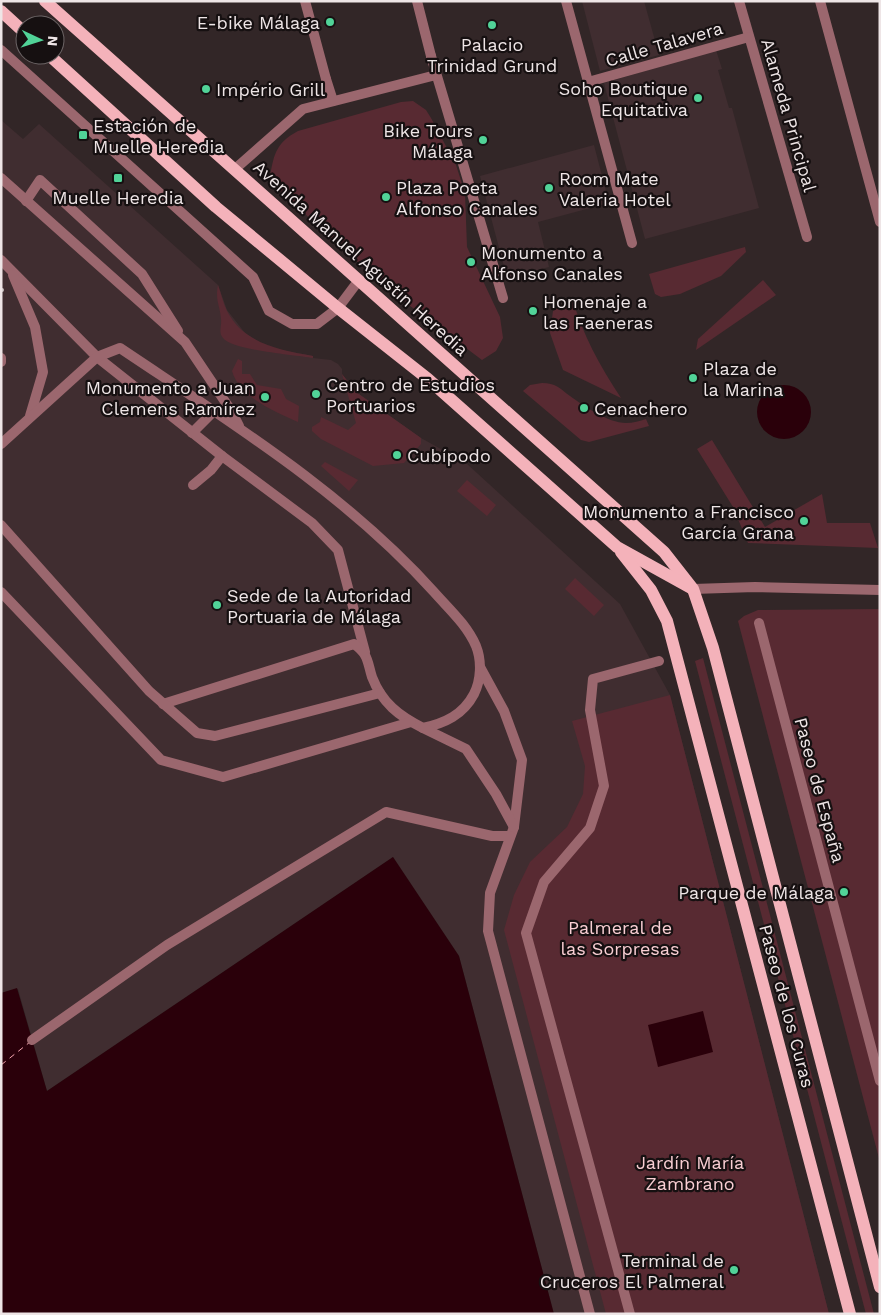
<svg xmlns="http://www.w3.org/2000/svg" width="881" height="1315" viewBox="0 0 881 1315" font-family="'Work Sans',sans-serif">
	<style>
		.built { fill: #402d30 }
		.green { fill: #582a32 }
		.water { fill: #2a000a }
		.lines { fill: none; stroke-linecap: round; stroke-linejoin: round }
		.ferry { stroke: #f5a4af; stroke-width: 1; stroke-dasharray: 6 5; stroke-linecap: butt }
		.service { stroke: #9b676e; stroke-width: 10 }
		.pedestrian { stroke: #9b676e; stroke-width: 10 }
		.minor { stroke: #9b676e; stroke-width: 10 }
		.tertiary { stroke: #9b676e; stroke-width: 10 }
		.primary { stroke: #f4b2ba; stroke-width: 12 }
		.rail { stroke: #c7bebf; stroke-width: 4 }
		.poi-dot { fill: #51d398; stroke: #161011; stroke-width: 2 }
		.labels { text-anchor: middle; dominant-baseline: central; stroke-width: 4.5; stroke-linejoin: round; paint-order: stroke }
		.poi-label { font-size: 18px; fill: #eee5e6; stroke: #161011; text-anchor: start }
		.street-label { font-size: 18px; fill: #eee5e6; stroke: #161011 }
		.park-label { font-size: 18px; fill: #f9ced3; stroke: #161011 }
	</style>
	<rect width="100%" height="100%" fill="#322627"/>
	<!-- built -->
	<g class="built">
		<path d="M582,1h62l15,54 -59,16z"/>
		<path d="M716,50l6,19 -4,1 11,38h3l27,100 -114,31 -41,-156z"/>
		<path d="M1,120l22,19 16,-15 179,161 9,25 18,23 19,12 17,5 32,6v2l18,2 7,4 4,5v5l14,18 65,46 45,25 154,141 50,91 159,619h-275l-95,-358 -66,-99 -346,234 -29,-102 -17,4z"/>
		<path d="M594,145l15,58 -71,19 11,45 -42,11 -27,-102z"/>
	</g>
	<!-- green -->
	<g class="green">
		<path d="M413,101l13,9 5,8 25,47 9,28 2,54 33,70 3,21 -7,13 -14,9 -97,-73 -116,-106c5,-25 5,-37 29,-50l103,-29z"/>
		<path d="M745,247l1,5 -25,24 -41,18 -19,3 -6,-3 -6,-20z"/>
		<path d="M763,280l13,15 -80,55 2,-11z"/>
		<path d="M218,285c3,8 5,18 9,26 17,33 53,39 86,45v2c-17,-3 -82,-8 -90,-20 -5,-6 -1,-12 -2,-19 -1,-14 -6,-18 -3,-34z"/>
		<path d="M572,297c10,37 28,69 49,101l-58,-28 -13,-37 3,-22z"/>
		<path d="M238,359l4,2v13h8l7,11 24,4 5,10 13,7 -1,16c-23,-11 -58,-24 -66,-51z"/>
		<path d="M342,374l14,18 65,46v6l-17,19 -31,3 -52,-27 -9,-8v-4l8,-5 1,-5 27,13 8,-7z"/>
		<path d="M542,383c14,0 17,5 28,13 14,10 38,27 56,27 7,0 14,-2 20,-4l3,7 -60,16 -8,-2 -58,-49 7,-6z"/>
		<path d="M712,440l53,87 57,-33 5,29h43l8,25 -130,-5 -15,-36 -36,-58z"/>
		<path d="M325,462l33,18 -9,11 -28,-25z"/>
		<path d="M467,480l29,25 -9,11 -30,-25z"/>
		<path d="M575,578l29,27 -10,11 -29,-27z"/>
		<path d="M880,609v553l-142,-541 6,-5 14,-6z"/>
		<path d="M703,658l171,656h-8l-171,-653z"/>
		<path d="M670,695l159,619h-223l-102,-384 10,-35 16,-33 37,-35 16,-33 2,-28 -13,-45z"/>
	</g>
	<!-- water -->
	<g class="water">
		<circle cx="784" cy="412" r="27"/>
		<path d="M393,857l66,99 95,358h-553v-321l16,-5 30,103z"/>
		<path d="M703,1011l10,41 -55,15 -10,-42z"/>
	</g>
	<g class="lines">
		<!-- ferry -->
		<path class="ferry" d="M1,1065l29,-23"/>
		<!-- service -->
		<g class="service">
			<path d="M1,50l252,227 16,34 23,13h25l21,-16 21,-28"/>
			<path d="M1,178l184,164 47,70 7,14"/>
			<path d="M26,201l14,-21 102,94 36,57"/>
			<path d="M1,260l96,97 125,99 90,67 26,27 27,102"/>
			<path d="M13,275l22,52 8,45 -13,44"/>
			<path d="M1,358v4"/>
			<path d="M192,433l22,-22"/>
			<path d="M1,444l96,-87 23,-9c110,74 225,145 314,244 15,17 33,33 42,54 6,15 5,34 -2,48 -11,21 -29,29 -51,34 -24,-12 -41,-25 -51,-51 -5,-16 -3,-22 -18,-33l-191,60"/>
			<path d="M193,485l18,-15 11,-14"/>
			<path d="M1,525l148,166 48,42 18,3 165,-43"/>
			<path d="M1,592l160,168 62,17 188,-55"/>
			<path d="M480,667l24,44 18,49 -8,67 -24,66 -2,38 102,383"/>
			<path d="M423,728l43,21 30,45 18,33"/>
			<path d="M32,1040l135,-95 219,-133 106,24h18"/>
		</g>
		<!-- pedestrian -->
		<g class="pedestrian">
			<path d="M566,1l66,242"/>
			<path d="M739,1l68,236"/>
			<path d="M431,56l72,242"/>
			<path d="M326,79l7,22"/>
			<path d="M588,82l161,-45"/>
			<path d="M235,169l68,-60 133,-34"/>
			<path d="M759,623l121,458"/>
			<path d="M630,1314l-104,-381 18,-51 46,-54 14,-42 -14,-76 3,-31 66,-18"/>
		</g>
		<!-- minor -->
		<g class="minor">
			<path d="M305,1l21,78"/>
			<path d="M417,1l14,55"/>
		</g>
		<!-- tertiary -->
		<g class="tertiary">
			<path d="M820,1l60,221"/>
			<path d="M693,589l62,-2 125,3"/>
		</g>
		<!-- primary -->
		<g class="primary">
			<path d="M45,1l619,551 29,37 20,59 167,639"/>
			<path d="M1,11l24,22"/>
			<path d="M49,55l167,152 122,101 90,71 189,168 74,41"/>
			<path d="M621,552l30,38 16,31 183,693"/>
		</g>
		<!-- rail -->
		<path class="rail" d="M1,290h1"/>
	</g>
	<!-- markers -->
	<g class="poi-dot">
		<circle cx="330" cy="22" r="5"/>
		<circle cx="492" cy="25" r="5"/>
		<circle cx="206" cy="89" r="5"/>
		<circle cx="698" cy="98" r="5"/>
		<rect x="78" y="130" width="10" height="10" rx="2.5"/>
		<circle cx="483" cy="140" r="5"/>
		<rect x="113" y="173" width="10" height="10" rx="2.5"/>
		<circle cx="549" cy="188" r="5"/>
		<circle cx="386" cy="197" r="5"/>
		<circle cx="471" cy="262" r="5"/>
		<circle cx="533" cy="311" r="5"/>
		<circle cx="693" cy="378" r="5"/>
		<circle cx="316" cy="394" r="5"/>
		<circle cx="265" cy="397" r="5"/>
		<circle cx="584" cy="408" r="5"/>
		<circle cx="397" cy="455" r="5"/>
		<circle cx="804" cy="521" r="5"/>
		<circle cx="217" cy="605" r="5"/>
		<circle cx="844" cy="892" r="5"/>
		<circle cx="734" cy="1270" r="5"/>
	</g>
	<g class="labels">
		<!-- poi labels -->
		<g class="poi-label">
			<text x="320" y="22" text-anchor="end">E-bike Málaga</text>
			<text x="492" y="44" text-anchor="middle">Palacio<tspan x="492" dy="21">Trinidad Grund</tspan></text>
			<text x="688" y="88" text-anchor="end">Soho Boutique<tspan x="688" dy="21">Equitativa</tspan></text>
			<text x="216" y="89">Império Grill</text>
			<text x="93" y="125">Estación de<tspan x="93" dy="21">Muelle Heredia</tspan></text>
			<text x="473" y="130" text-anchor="end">Bike Tours<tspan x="473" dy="21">Málaga</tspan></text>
			<text x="559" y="178">Room Mate<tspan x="559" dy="21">Valeria Hotel</tspan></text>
			<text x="396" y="187">Plaza Poeta<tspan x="396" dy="21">Alfonso Canales</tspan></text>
			<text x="118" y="197" text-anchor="middle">Muelle Heredia</text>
			<text x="481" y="252">Monumento a<tspan x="481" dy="21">Alfonso Canales</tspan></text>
			<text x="543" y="301">Homenaje a<tspan x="543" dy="21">las Faeneras</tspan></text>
			<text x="703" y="368">Plaza de<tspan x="703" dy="21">la Marina</tspan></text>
			<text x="326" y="384">Centro de Estudios<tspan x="326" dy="21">Portuarios</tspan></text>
			<text x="255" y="387" text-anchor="end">Monumento a Juan<tspan x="255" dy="21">Clemens Ramírez</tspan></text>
			<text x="594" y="408">Cenachero</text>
			<text x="407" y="455">Cubípodo</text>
			<text x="794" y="511" text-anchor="end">Monumento a Francisco<tspan x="794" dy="21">García Grana</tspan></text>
			<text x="227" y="595">Sede de la Autoridad<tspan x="227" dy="21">Portuaria de Málaga</tspan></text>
			<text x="834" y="892" text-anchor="end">Parque de Málaga</text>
			<text x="724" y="1260" text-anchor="end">Terminal de<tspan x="724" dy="21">Cruceros El Palmeral</tspan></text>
		</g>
		<!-- street labels -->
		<g class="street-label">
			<text transform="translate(664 44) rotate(-16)">Calle Talavera</text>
			<text transform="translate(789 115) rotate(74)">Alameda Principal</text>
			<text transform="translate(361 258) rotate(42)">Avenida Manuel Agustín Heredia</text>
			<text transform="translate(820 790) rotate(75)">Paseo de España</text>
			<text transform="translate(787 1006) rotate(75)">Paseo de los Curas</text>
		</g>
		<!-- park labels -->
		<g class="park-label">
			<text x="620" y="927">Palmeral de<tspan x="620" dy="21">las Sorpresas</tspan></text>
			<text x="690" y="1162">Jardín María<tspan x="690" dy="21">Zambrano</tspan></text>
		</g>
	</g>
	<!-- border -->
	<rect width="881" height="1315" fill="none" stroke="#eee5e6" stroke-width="5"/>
	<!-- north arrow -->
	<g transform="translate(40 40) rotate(94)"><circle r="24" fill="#161011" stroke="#6c6566"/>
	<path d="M0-4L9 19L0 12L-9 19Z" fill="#51d398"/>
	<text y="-8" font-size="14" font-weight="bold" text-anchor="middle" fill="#eee5e6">N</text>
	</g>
</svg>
